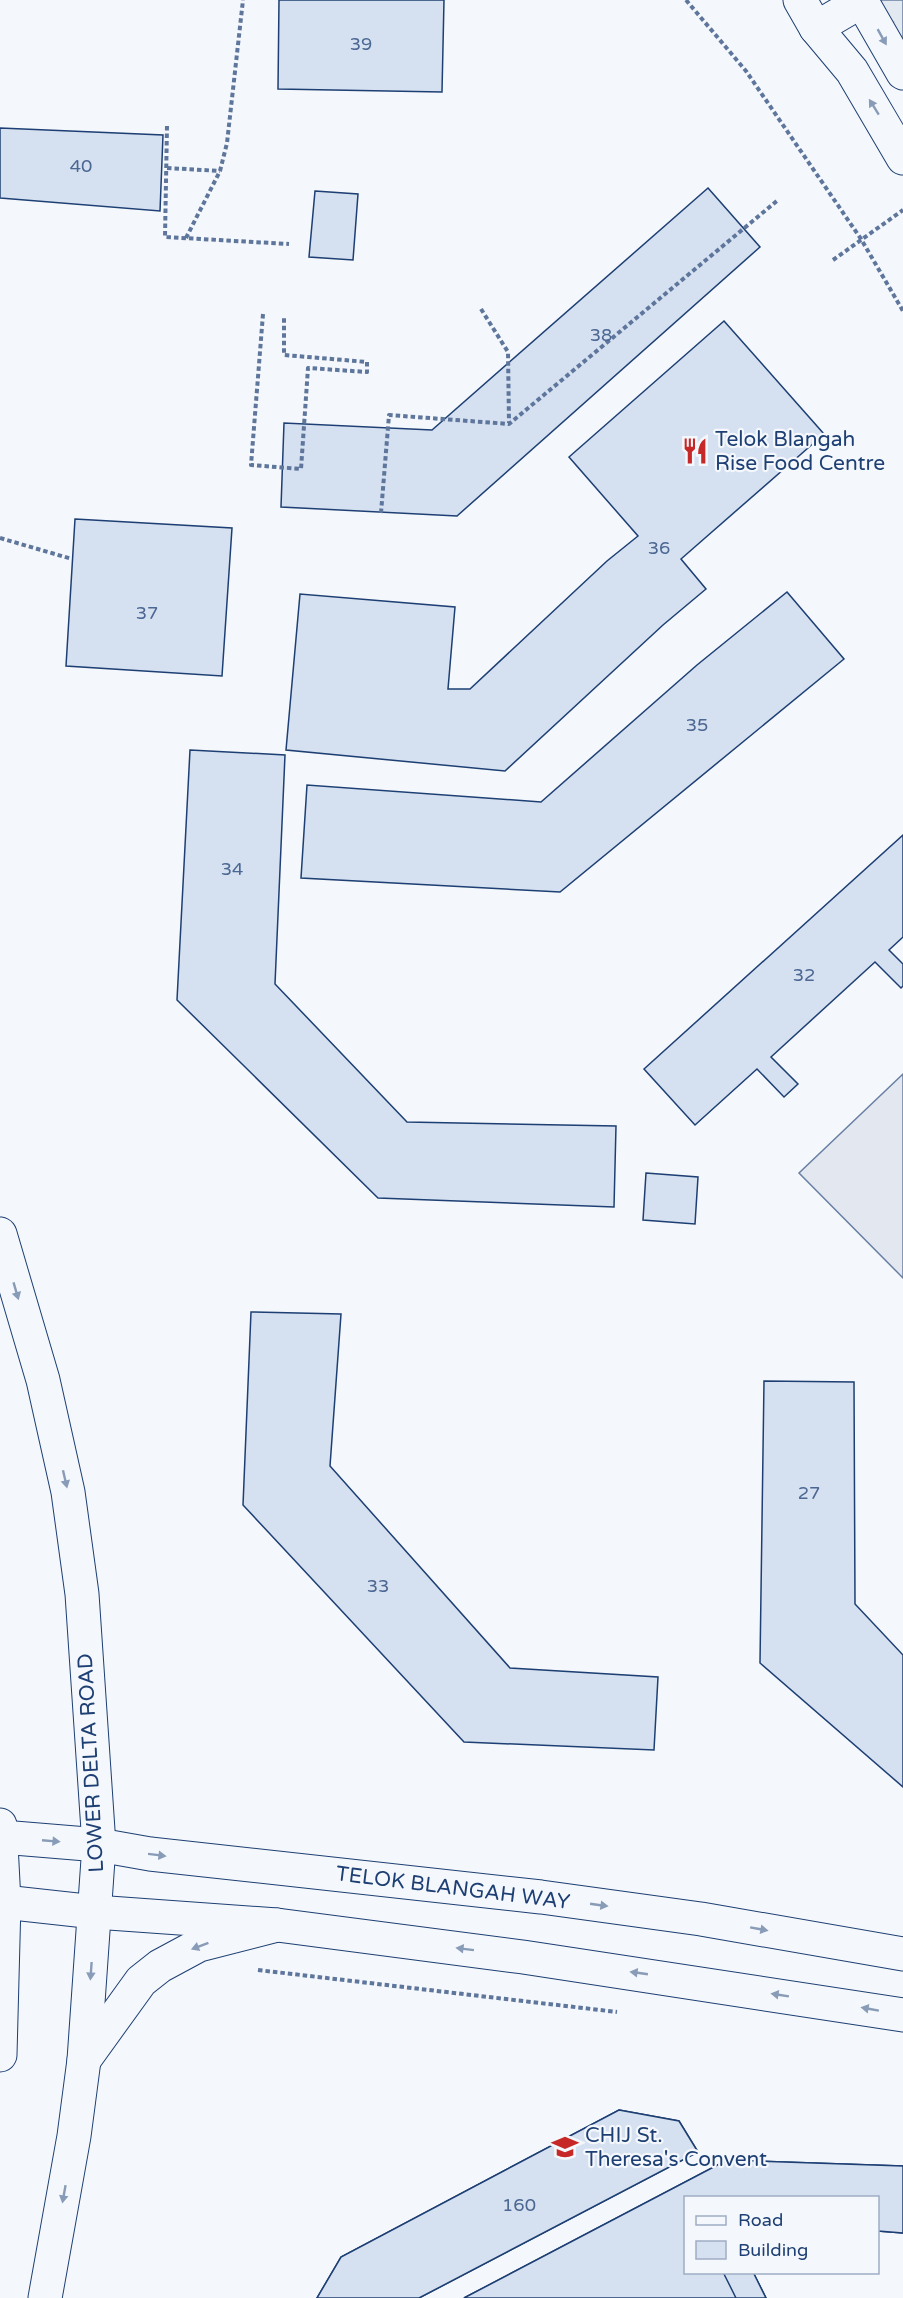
<svg xmlns="http://www.w3.org/2000/svg" width="903" height="2298" viewBox="0 0 903 2298" font-family="'Varela Round',sans-serif">
	<style>
		.park { fill: url(#park-tufts); stroke: #687fa3; stroke-width: 1.5 }
		.parking { fill: #e3e8f0; stroke: #687fa3; stroke-width: 1.5 }
		.building { fill: #d5e0f0; stroke: #1d3f73; stroke-width: 1.5 }
		.lines { fill: none; stroke-linecap: round; stroke-linejoin: round }
		.street-casing { stroke: #1d3f73; stroke-width: 35 }
		.secondary-casing { stroke: #1d3f73; stroke-width: 35 }
		.primary-casing { stroke: #1d3f73; stroke-width: 35 }
		.path { stroke: #5e769c; stroke-width: 4; stroke-dasharray: 4.5 3; stroke-linecap: butt }
		.street { stroke: #f4f7fb; stroke-width: 33 }
		.secondary { stroke: #f4f7fb; stroke-width: 33 }
		.primary { stroke: #f4f7fb; stroke-width: 33 }
		.oneway { fill: #889bb7 }
		.labels { text-anchor: middle; dominant-baseline: central; stroke-width: 4.5; stroke-linejoin: round; paint-order: stroke }
		.number-label { font-size: 18px; fill: #4b6792 }
		.poi-label { font-size: 21px; fill: #1d3f73; stroke: #f4f7fb; text-anchor: start }
		.street-label { font-size: 21px; fill: #1d3f73; stroke: #f4f7fb }
	</style>
	<defs>
		<pattern id="park-tufts" width="24" height="20" patternUnits="userSpaceOnUse" patternTransform="scale(1.5)"><rect width="24" height="20" fill="#e3e9f0"/><path d="M3 7l-1-3M5 7V3M7 7l1-3M15 17l-1-3M17 17v-4M19 17l1-3" fill="none" stroke="#c2c9d1"/></pattern>
	</defs>
	<rect width="100%" height="100%" fill="#f4f7fb"/>
	<!-- park -->
	<path class="park" d="M877,0h26v46z"/>
	<!-- parking -->
	<path class="parking" d="M903,1074v204l-104,-105z"/>
	<!-- building -->
	<g class="building">
		<path d="M279,0h165l-2,92 -164,-3z"/>
		<path d="M0,128l163,7 -3,76 -160,-13z"/>
		<path d="M708,188l52,59 -303,269 -176,-9 3,-84 148,7z"/>
		<path d="M315,191l43,3 -5,66 -44,-3z"/>
		<path d="M724,321l100,113 -143,125 25,30 -43,36 -158,146 -219,-21 14,-156 155,13 -7,82h22l137,-128 31,-25 -69,-79z"/>
		<path d="M75,519l157,9 -10,148 -156,-10z"/>
		<path d="M787,592l57,67 -284,233 -259,-14 6,-93 234,17 156,-137z"/>
		<path d="M190,750l95,5 -10,229 132,138 209,4 -2,81 -236,-9 -201,-198z"/>
		<path d="M903,835v102l-14,13 14,14v22l-2,2 -26,-26 -104,95 27,27 -14,13 -27,-28 -62,56 -51,-56z"/>
		<path d="M646,1173l52,4 -3,47 -52,-4z"/>
		<path d="M251,1312l90,2 -11,152 180,202 148,9 -4,73 -190,-8 -221,-237z"/>
		<path d="M764,1381l90,1 1,222 48,51v132l-143,-124z"/>
		<path d="M619,2110l60,11 19,31 -279,146h-102l24,-41z"/>
		<path d="M619,2110l60,11 19,31 -279,146h-102l24,-41z"/>
		<path d="M727,2160l176,6v67l-25,-2v-33h-192v57l-79,43h-143z"/>
		<path d="M727,2160l176,6v67l-25,-2v-33h-192v74h67l13,26h-302z"/>
		<path d="M723,2272h30l13,26h-30z"/>
	</g>
	<g class="lines">
		<!-- street casing -->
		<g class="street-casing">
			<g id="street">
				<path d="M800,0l16,28 36,43 51,87"/>
				<path d="M861,0l42,73"/>
				<path d="M816,28l46,-27"/>
			</g>
		</g>
		<!-- secondary casing -->
		<g class="secondary-casing">
			<g id="secondary">
				<path d="M2,1837l97,8 51,9 391,43 160,22 202,35"/>
				<path d="M4,1902l91,10 182,13 246,32 380,58"/>
			</g>
		</g>
		<!-- primary casing -->
		<g class="primary-casing">
			<g id="primary">
				<path d="M0,1234l43,146 25,112 14,102 17,251 -15,215 -10,76 -29,162"/>
				<path d="M0,1825l4,77 -4,153"/>
				<path d="M84,2060l57,-79 19,-15 39,-21 78,-20"/>
			</g>
		</g>
		<!-- path -->
		<g class="path">
			<path d="M686,0l60,71 115,168 42,72"/>
			<path d="M167,126l-2,111 124,7"/>
			<path d="M167,168l53,3"/>
			<path d="M186,238l34,-67 7,-28 16,-143"/>
			<path d="M833,260l70,-50"/>
			<path d="M481,309l27,43 1,71"/>
			<path d="M263,314l-12,151 50,4 7,-101 59,4v-10l-83,-7v-38"/>
			<path d="M381,513l8,-98 120,9 269,-224"/>
			<path d="M0,538l72,21"/>
			<path d="M258,1970l359,42"/>
		</g>
		<!-- street -->
		<use href="#street" class="street"/>
		<!-- secondary -->
		<use href="#secondary" class="secondary"/>
		<!-- primary -->
		<use href="#primary" class="primary"/>
	</g>
	<!-- one-way arrows -->
	<defs><path id="oneway-solid" d="M-6-.8H1V-3.2L6.5 0L1 3.2V.8H-6Z" transform="scale(1.5)"/></defs>
	<g class="oneway">
		<use href="#oneway-solid" transform="translate(882 37) rotate(61)"/>
		<use href="#oneway-solid" transform="translate(874 107) rotate(-122)"/>
		<use href="#oneway-solid" transform="translate(16 1291) rotate(74)"/>
		<use href="#oneway-solid" transform="translate(65 1479) rotate(77)"/>
		<use href="#oneway-solid" transform="translate(51 1841) rotate(5)"/>
		<use href="#oneway-solid" transform="translate(157 1855) rotate(7)"/>
		<use href="#oneway-solid" transform="translate(599 1905) rotate(8)"/>
		<use href="#oneway-solid" transform="translate(759 1929) rotate(10)"/>
		<use href="#oneway-solid" transform="translate(200 1946) rotate(159)"/>
		<use href="#oneway-solid" transform="translate(465 1949) rotate(-173)"/>
		<use href="#oneway-solid" transform="translate(91 1971) rotate(94)"/>
		<use href="#oneway-solid" transform="translate(639 1973) rotate(-172)"/>
		<use href="#oneway-solid" transform="translate(780 1995) rotate(-171)"/>
		<use href="#oneway-solid" transform="translate(870 2009) rotate(-170)"/>
		<use href="#oneway-solid" transform="translate(64 2194) rotate(100)"/>
	</g>
	<!-- icons -->
	<defs>
		<g id="restaurant-bare" transform="scale(2.07)"><path d="M-5-6h1v4h1v-4h1v4h1v-4h1v5L-1.5 .5V6h-2V.5L-5-1ZM5-6V6H3V1.5H1.5Q1.5-4 5-6Z" fill="#c62828" stroke="#f4f7fb" stroke-width="2.5" paint-order="stroke"/></g>
		<g id="school-bare" transform="scale(2.07)"><path d="M0-5L7-2L0 1L-7-2ZM-4 1L0 2.5L4 1V4Q0 6-4 4Z" fill="#c62828" stroke="#f4f7fb" stroke-width="2.5" paint-order="stroke"/></g>
	</defs>
	<g fill-rule="evenodd">
		<use href="#restaurant-bare" x="695" y="451"/>
		<use href="#school-bare" x="565" y="2147"/>
	</g>
	<g class="labels">
		<!-- number labels -->
		<g class="number-label">
			<text x="361" y="44">39</text>
			<text x="81" y="166">40</text>
			<text x="601" y="335">38</text>
			<text x="659" y="548">36</text>
			<text x="147" y="613">37</text>
			<text x="697" y="725">35</text>
			<text x="232" y="869">34</text>
			<text x="804" y="975">32</text>
			<text x="809" y="1493">27</text>
			<text x="378" y="1586">33</text>
			<text x="519" y="2205">160</text>
		</g>
		<!-- poi labels -->
		<g class="poi-label">
			<text x="715" y="439">Telok Blangah<tspan x="715" dy="24">Rise Food Centre</tspan></text>
			<text x="585" y="2135">CHIJ St.<tspan x="585" dy="24">Theresa's Convent</tspan></text>
		</g>
		<!-- street labels -->
		<g class="street-label">
			<text transform="translate(91 1763) rotate(-93)">LOWER DELTA ROAD</text>
			<text transform="translate(453 1888) rotate(7)">TELOK BLANGAH WAY</text>
		</g>
	</g>
	<!-- legend -->
	<rect x="684" y="2196" width="195" height="78" fill="#f4f7fb" stroke="#9eadc5" stroke-width="1.5"/>
	<rect x="696" y="2216" width="30" height="9" fill="#f4f7fb" stroke="#9eadc5" stroke-width="1.5"/>
	<text x="738" y="2226" font-size="18" fill="#1d3f73">Road</text>
	<rect x="696" y="2241" width="30" height="18" fill="#d5e0f0" stroke="#9eadc5" stroke-width="1.5"/>
	<text x="738" y="2256" font-size="18" fill="#1d3f73">Building</text>
</svg>
